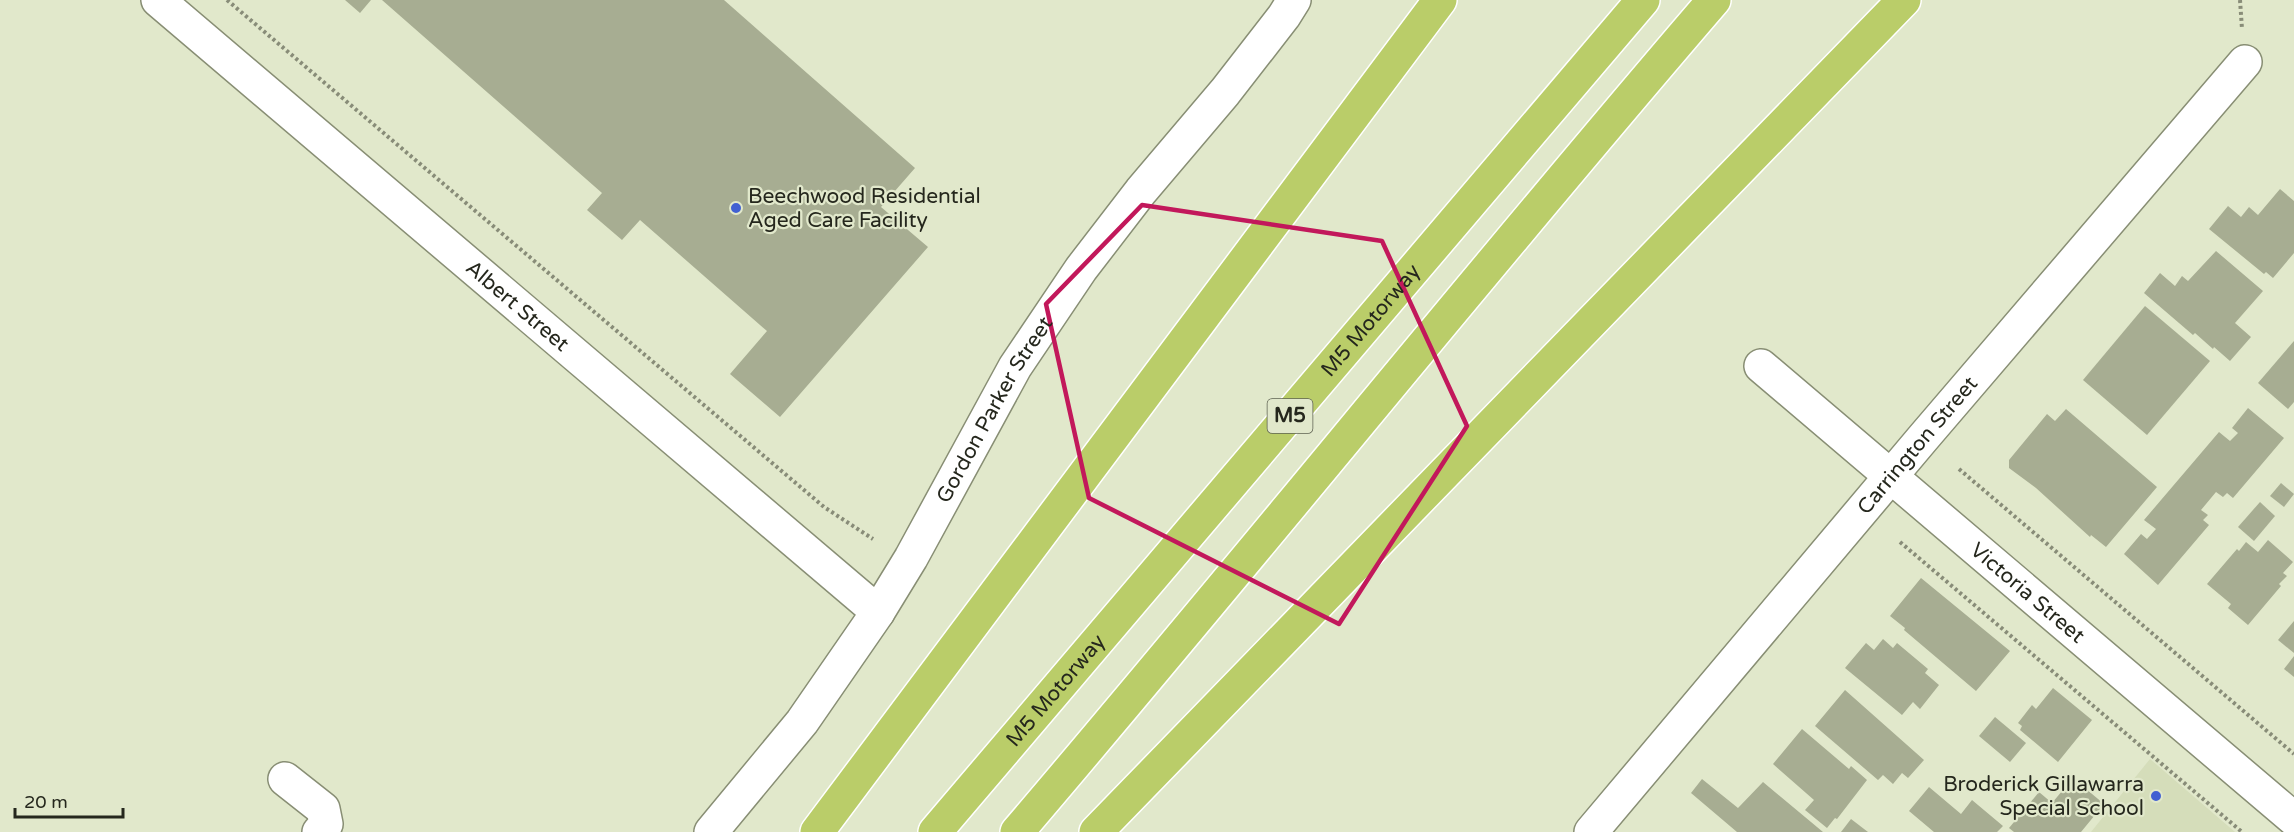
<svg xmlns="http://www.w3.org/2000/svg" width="2294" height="832" viewBox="0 0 2294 832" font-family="'Varela Round',sans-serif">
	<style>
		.built { fill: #d5ddba }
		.building { fill: #a7ad92 }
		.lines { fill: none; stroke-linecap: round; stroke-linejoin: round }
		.minor-casing { stroke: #888e74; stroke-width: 36 }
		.highway-casing { stroke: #fff; stroke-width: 36 }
		.path { stroke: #888c78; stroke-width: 4; stroke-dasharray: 3 3; stroke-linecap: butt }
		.minor { stroke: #fff; stroke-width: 33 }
		.highway { stroke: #bacd69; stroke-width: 33 }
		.marked { fill: none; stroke: #c2185b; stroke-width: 4.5; stroke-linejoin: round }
		.poi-dot { fill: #4160d2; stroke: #e1e8cb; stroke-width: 2 }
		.labels { text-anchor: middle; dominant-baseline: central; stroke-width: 4.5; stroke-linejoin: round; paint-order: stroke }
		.shield { fill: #e1e8cb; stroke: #5d6151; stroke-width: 1.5 }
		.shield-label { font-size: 20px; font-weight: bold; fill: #25271d }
		.poi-label { font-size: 21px; fill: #25271d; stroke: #e1e8cb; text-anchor: start }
		.street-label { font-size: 21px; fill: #25271d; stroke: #e1e8cb }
	</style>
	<rect width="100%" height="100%" fill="#e1e8cb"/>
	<!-- built -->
	<path class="built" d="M2150,759l85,73h-144z"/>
	<!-- building -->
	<g class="building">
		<path d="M345,0h26l-11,13z"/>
		<path d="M382,0h342l191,168 -34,39 47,40 -148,170 -50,-43 37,-43 -127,-111 -18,20 -35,-30 15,-17z"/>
		<path d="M2280,189l14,12v52l-21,25 -7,-6 -2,2 -55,-45 19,-23 13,11 8,-10 9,8z"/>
		<path d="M2216,251l47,40 -28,32 16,14 -21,24 -16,-14 -1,2 -18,-16 -2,2 -49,-42 16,-20 15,13 7,-10 6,5z"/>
		<path d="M2145,306l65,55 -63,74 -64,-55z"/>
		<path d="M2294,341v61l-6,7 -30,-26z"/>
		<path d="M2248,408l36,30 -51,60 -6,-5 -4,4 -7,-5 -15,18 7,5 -5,5 6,5 -51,60 -34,-31 17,-20 6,5 9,-10 -12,-9 75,-88 11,9 8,-8 -6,-5z"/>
		<path d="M2066,409l91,78 -51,60 -15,-12 -1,2 -54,-49 -27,-20v-8l38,-46 8,7z"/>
		<path d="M2281,483l13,11 -10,13 -14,-11z"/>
		<path d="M2260,502l15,14 -21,25 -16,-14z"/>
		<path d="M2268,540l25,22 -10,11 4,3 -8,8 2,2 -33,39 -20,-17 3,-4 -24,-20 30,-35 2,2 7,-9 12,10z"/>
		<path d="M1921,578l89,73 -34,40 -72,-61 1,-2 -15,-12z"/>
		<path d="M2294,621v32l-16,-13z"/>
		<path d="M1883,639l10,9 4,-5 31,26 -3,4 14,12 -19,24 -7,-7 -11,13 -57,-47 21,-25 8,7z"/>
		<path d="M2294,656v21l-10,-8z"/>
		<path d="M2053,688l39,32 -34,42 -38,-32 2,-4 -4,-3 14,-18 4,4z"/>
		<path d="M1845,690l79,70 -16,18 -6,-5 -9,11 -10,-9 -5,5 -63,-54z"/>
		<path d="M1995,717l31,26 -16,19 -31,-26z"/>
		<path d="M1802,729l47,40 2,-3 16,14 -30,39 -2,-1 -8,10 -22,-18 9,-10 -41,-36z"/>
		<path d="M2073,778l31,26 -23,28h-67l-5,-4 30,-36 13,11z"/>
		<path d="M1702,779l36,29 25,-26 60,50h-86l-46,-39z"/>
		<path d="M1929,787l32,27 11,-14 31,26 -6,6h-63l-25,-21z"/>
		<path d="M1851,819l17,13h-27z"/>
	</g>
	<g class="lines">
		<!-- minor casing -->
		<g class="minor-casing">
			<g id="minor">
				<path id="s1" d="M158,0l720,612"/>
				<path id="s2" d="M1761,366l533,453"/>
				<path d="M285,779l38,30 3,15 -7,8"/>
				<path id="s3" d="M711,832l91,-110 76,-110 33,-54 104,-191 66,-98 60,-78 84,-99 59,-76 10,-16"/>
				<path id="s4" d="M1591,832l332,-394 322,-376"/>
			</g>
		</g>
		<!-- highway casing -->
		<g class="highway-casing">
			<g id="highway">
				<path d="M817,832l623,-832"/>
				<path id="s5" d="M935,832l708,-832"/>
				<path d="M1017,832c235,-275 461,-558 697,-832"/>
				<path d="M1096,832l808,-832"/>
			</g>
		</g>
		<!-- path -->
		<g class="path">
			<path d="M227,0l597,507 49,32"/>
			<path d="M2240,0l2,29"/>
			<path d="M1959,469l335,285"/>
			<path d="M1900,542l342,290"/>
		</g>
		<!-- minor -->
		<use href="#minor" class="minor"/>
		<!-- highway -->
		<use href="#highway" class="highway"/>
	</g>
	<!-- marked area -->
	<path class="marked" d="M1142,205l240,36 85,185 -128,198 -250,-126 -43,-194z"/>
	<!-- markers -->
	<g class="poi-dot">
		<circle cx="736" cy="208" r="6"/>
		<circle cx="2156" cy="796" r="6"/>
	</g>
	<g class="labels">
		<!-- shield labels -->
		<rect class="shield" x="1267.5" y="399" width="45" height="34" rx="4.5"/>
		<g class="shield-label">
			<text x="1290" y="416">M5</text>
		</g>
		<!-- poi labels -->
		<g class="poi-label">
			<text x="748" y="196">Beechwood Residential<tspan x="748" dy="24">Aged Care Facility</tspan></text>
			<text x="2144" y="784" text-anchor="end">Broderick Gillawarra<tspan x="2144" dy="24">Special School</tspan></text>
		</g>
		<!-- street labels -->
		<g class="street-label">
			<text stroke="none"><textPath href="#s1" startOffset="472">Albert Street</textPath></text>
			<text stroke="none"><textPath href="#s5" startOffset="672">M5 Motorway</textPath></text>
			<text stroke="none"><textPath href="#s3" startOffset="510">Gordon Parker Street</textPath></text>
			<text stroke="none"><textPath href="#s4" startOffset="506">Carrington Street</textPath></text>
			<text stroke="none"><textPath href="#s2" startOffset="350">Victoria Street</textPath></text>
			<text stroke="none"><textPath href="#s5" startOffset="186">M5 Motorway</textPath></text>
		</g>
	</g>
	<!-- scale -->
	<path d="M15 808v9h108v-9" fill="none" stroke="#25271d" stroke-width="3"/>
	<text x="24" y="808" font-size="18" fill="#25271d" stroke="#e1e8cb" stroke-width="4.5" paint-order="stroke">20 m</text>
</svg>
